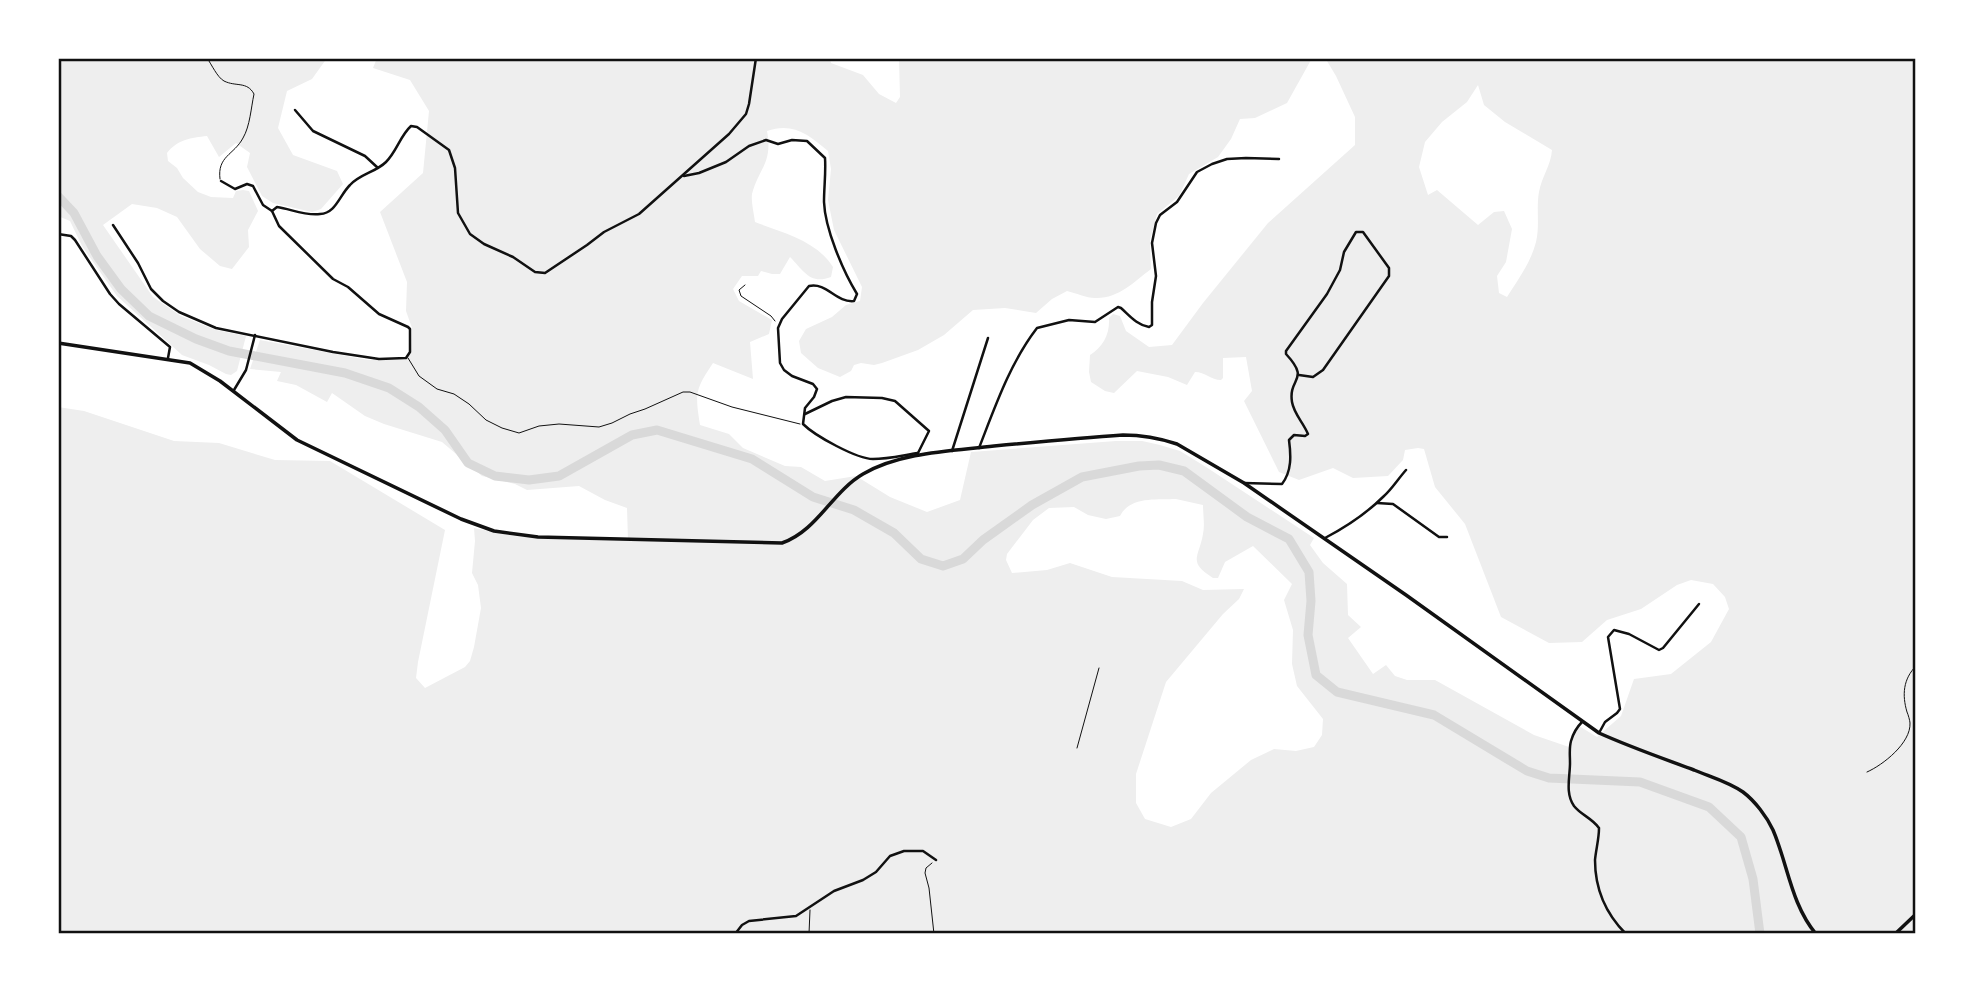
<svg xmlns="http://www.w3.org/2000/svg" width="1974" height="992" viewBox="0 0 1974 992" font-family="Mulish,sans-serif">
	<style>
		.green { fill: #eee; fill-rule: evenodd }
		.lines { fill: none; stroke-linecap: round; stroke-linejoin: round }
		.river { stroke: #d9d9d9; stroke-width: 9 }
		.path { stroke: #111; stroke-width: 1 }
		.service { stroke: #111; stroke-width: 1 }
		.minor { stroke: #111; stroke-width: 2.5 }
		.tertiary { stroke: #111; stroke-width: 3.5 }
		.neatline { fill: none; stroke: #111; stroke-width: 2.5 }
	</style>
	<rect width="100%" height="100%" fill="#fff"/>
	<!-- green -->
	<g class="green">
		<path d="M58,58h269l-15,21 -25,12 -9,37 15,27 44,16 6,13 -22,25 -9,3 -39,-9 -11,-7 -15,-29 3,-14 -14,-10 -17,14 -12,-21c-16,2 -29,3 -40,17l1,8 9,7 6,10 15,14 13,5 22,1 3,-7 7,-1 6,1 9,20 -10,19 1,17 -17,22 -12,-3 -20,-17 -23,-32 -20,-9 -25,-4 -29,21 50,72 28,19 35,14 30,6 -9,35 -6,4 -5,-1 -17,-9 -27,-10 -65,-59 -35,-50 -12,-25 -12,-5z"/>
		<path d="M377,58h453l1,5 32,12 16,19 17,9 4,-6 -1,-39h1017v876h-1858v-527l26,4 90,30 45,2 56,17 55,1 115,69 -27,132 -2,16 9,10 40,-21 5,-6 4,-14 7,-39 -3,-23 -6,-12 3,-32 -1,-13 40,8 24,2 90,2 -1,-32 -22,-8 -26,-14 -52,4 -12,-6 -33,-8 -40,-34 -58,-18 -19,-8 -33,-23 -5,9 -31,-17 -19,-4 4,-9 -31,-3 10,-29 108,20h37l6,-10 1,-22 -6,-17 1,-29 -27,-70 43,-39 6,-62 -19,-31 -37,-12zM1311,60l16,1 9,15 19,41v28l-87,78 -65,80 -31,42 -23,2 -23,-16 -6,-15 -7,-2 -4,4c1,16 -6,29 -19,37l-1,17 2,10 14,9 9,2 23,-22 31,6 19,8 8,-13c10,0 16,8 26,8l2,-2v-20l23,-1 6,34 -8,10 35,71 20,8 34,-12 20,10 35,-2 15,-16 2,-10 13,-2 6,1 11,38 30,37 36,93 48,26 33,-1 25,-22 34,-11 36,-24 14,-5 22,4 12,13 4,12 -18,33 -40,32 -37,5 -13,37 -24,21 -18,-11 -10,21 -35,-12 -99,-55h-28l-12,-4 -9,-11 -13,9 -25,-36 13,-11 -13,-12 -1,-31 -24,-21 -13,-18 4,-7 -108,-71 -26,-16 -20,-6 -18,-4h-26l-145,11 -11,48 -33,12 -37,-15 -34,-21 -31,5 -24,-14 -16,-1 -42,-18 -14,-14 -29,-9c-5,-32 -5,-35 13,-62l40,16 -3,-37 19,-8 3,-14 -33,-19 -6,-12 9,-13h16l3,-5 11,3h8l10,-17c14,14 20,28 41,20l2,-10c-17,-27 -50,-34 -78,-45 -1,-8 -4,-20 -3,-28 7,-26 21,-31 15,-63 26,-9 42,4 61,20l3,18 -3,31 6,30 28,57 -2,14 -14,4 -14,12 -26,12 -7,12 2,12 17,15 22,9 11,-6 3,-6 7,-2 13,2 8,-2 36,-13 26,-15 29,-25 32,-2 31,5 16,-14 15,-8c9,2 19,7 28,7 23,1 39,-16 56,-29l-1,-29 7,-26 22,-18 10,-22 29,-17 13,-18 9,-20 15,-1 32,-15zM1478,85l6,20 21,17 47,28c-1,15 -10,26 -13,42 -3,16 1,34 -3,50 -5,20 -18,38 -29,55l-8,-4 -2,-17 9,-14 6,-33 -8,-18 -10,1 -16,13 -41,-35 -9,5 -9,-28 6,-25 17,-20 25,-20zM1176,499l27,6c0,9 2,20 0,29 -4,24 -16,27 10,44h5l7,-16 28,-16 39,38 -8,16 9,30 -1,34 5,22 26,33 -1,16 -8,12 -18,4 -22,-2 -23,11 -40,33 -20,26 -20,8 -26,-8 -9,-16v-29l30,-92 57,-68 16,-15 5,-10 -41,1 -21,-9 -70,-4 -42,-14 -23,7 -35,3 -6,-13 1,-6 26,-34 16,-12 25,-1 14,8 18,4 14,-3c10,-20 37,-16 56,-17z"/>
	</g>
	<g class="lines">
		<!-- river -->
		<path class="river" d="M58,196l16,17 23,43 24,33 28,27 47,23 33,12 116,22 44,15 30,19 26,23 23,33 27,13 34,4 30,-4 73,-41 25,-5 95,29 61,38 41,13 40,23 27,26 22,7 20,-7 20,-19 49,-35 50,-28 57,-11 20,-1 25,6 63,46 42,22 20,33 2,29 -3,34 8,40 21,17 97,23 93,56 22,7 91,4 69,25 32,30 12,42 7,55"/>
		<!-- path -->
		<g class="path">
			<path d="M745,285l-6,5 2,6 30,20 4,5"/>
			<path d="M932,863l-6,5 -1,5 4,15 5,46"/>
		</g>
		<!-- service -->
		<g class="service">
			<path d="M207,58c5,7 10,19 17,23 12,6 23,0 30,13 -3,14 -4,32 -11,44 -9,17 -26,18 -23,41"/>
			<path d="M408,358l11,18 18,13 17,5 15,10 17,16 16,8 17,5 20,-7 20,-2 40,3 13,-4 18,-9 15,-5 38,-17h7l42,15 68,17"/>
			<path d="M1077,748l22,-80"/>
			<path d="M1867,772c16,-7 44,-29 43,-49 0,-2 -2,-9 -3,-11 -5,-17 -4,-33 9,-46"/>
			<path d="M809,934l1,-24"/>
		</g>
		<!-- minor -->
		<g class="minor">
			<path d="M295,110l18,21 52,25 13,12"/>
			<path d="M684,176l15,-3 27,-11 23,-16 17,-6 12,4 14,-4 15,1 18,17c1,15 -1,29 -1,44 1,27 19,69 33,92l-3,7c-18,2 -27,-19 -45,-15l-27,33 -4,9 2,35 4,7 8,6 21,8 4,5 -3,8 -9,11 -2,16c12,12 54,35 70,35 15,0 31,-4 45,-6"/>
			<path d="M272,211l5,-4c14,2 28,9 43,7 16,-1 19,-18 30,-29 10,-11 26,-13 36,-23 11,-11 14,-26 25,-36l6,1 32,23 6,18 3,45 12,21 14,10 29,13 22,15 10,1 42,-28 17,-13 35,-18 90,-80 17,-20 3,-10 7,-46"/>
			<path d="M113,225l25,38 13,26 12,12 16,11 37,16 117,24 46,7 27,-1 4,-6v-23l-2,-2 -29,-13 -31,-27 -15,-8 -54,-53 -7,-15 -9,-6 -10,-19 -6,-2 -12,5 -14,-8"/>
			<path d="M58,234l13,2 4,4 35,54 9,10 51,43 -2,11"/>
			<path d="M234,390l12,-20 9,-35"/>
			<path d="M805,414l27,-13 14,-4 36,1 13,3 34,30 -11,22"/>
			<path d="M979,448c16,-41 31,-85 58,-120l32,-8 26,2 23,-15 3,1c9,8 16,17 28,19l3,-2v-23l4,-26 -4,-33 4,-20 4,-8 17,-13 20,-30 15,-8 15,-5 19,-1 33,1"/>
			<path d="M952,451l36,-113"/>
			<path d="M1244,483l38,1c10,-13 9,-29 7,-44l5,-5 11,1 3,-2c-5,-12 -14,-20 -16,-32 -4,-25 19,-21 -6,-48v-3l41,-57 13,-24 4,-18 12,-20h7l26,36v8l-66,94 -10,7 -14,-2"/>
			<path d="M1377,503l16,1 46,33h8"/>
			<path d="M1325,538c21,-11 42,-25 59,-42 8,-7 14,-17 22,-26"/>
			<path d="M1582,722c-5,5 -9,12 -11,19 -2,7 -1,14 -1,22 0,14 -5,30 4,43 7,9 18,12 25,22 0,11 -3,21 -4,32 0,30 11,54 31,74"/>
			<path d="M1599,733l6,-11 12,-9 3,-4 -12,-72 6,-7 15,4 30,16 4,-2 36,-44"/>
			<path d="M735,934l7,-9 7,-4 47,-5 38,-25 29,-11 13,-8 14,-16 14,-5h19l13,9"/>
		</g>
		<!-- tertiary -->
		<g class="tertiary">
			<path d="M58,343l132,20 30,18 77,59 164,79 33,12 44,6 244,6c35,-12 50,-51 81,-69 38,-22 89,-23 131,-28 43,-4 86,-8 129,-11 19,0 36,3 54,9l67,39 162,112 193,138c31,14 63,25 95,37 17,7 35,12 49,22 12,9 24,25 30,38 15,35 18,74 43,104"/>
			<path d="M1895,934l21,-20"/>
		</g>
	</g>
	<!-- border -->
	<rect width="1974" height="992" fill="none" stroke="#ffffff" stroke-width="119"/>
	<rect x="60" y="60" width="1854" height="872" class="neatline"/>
</svg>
